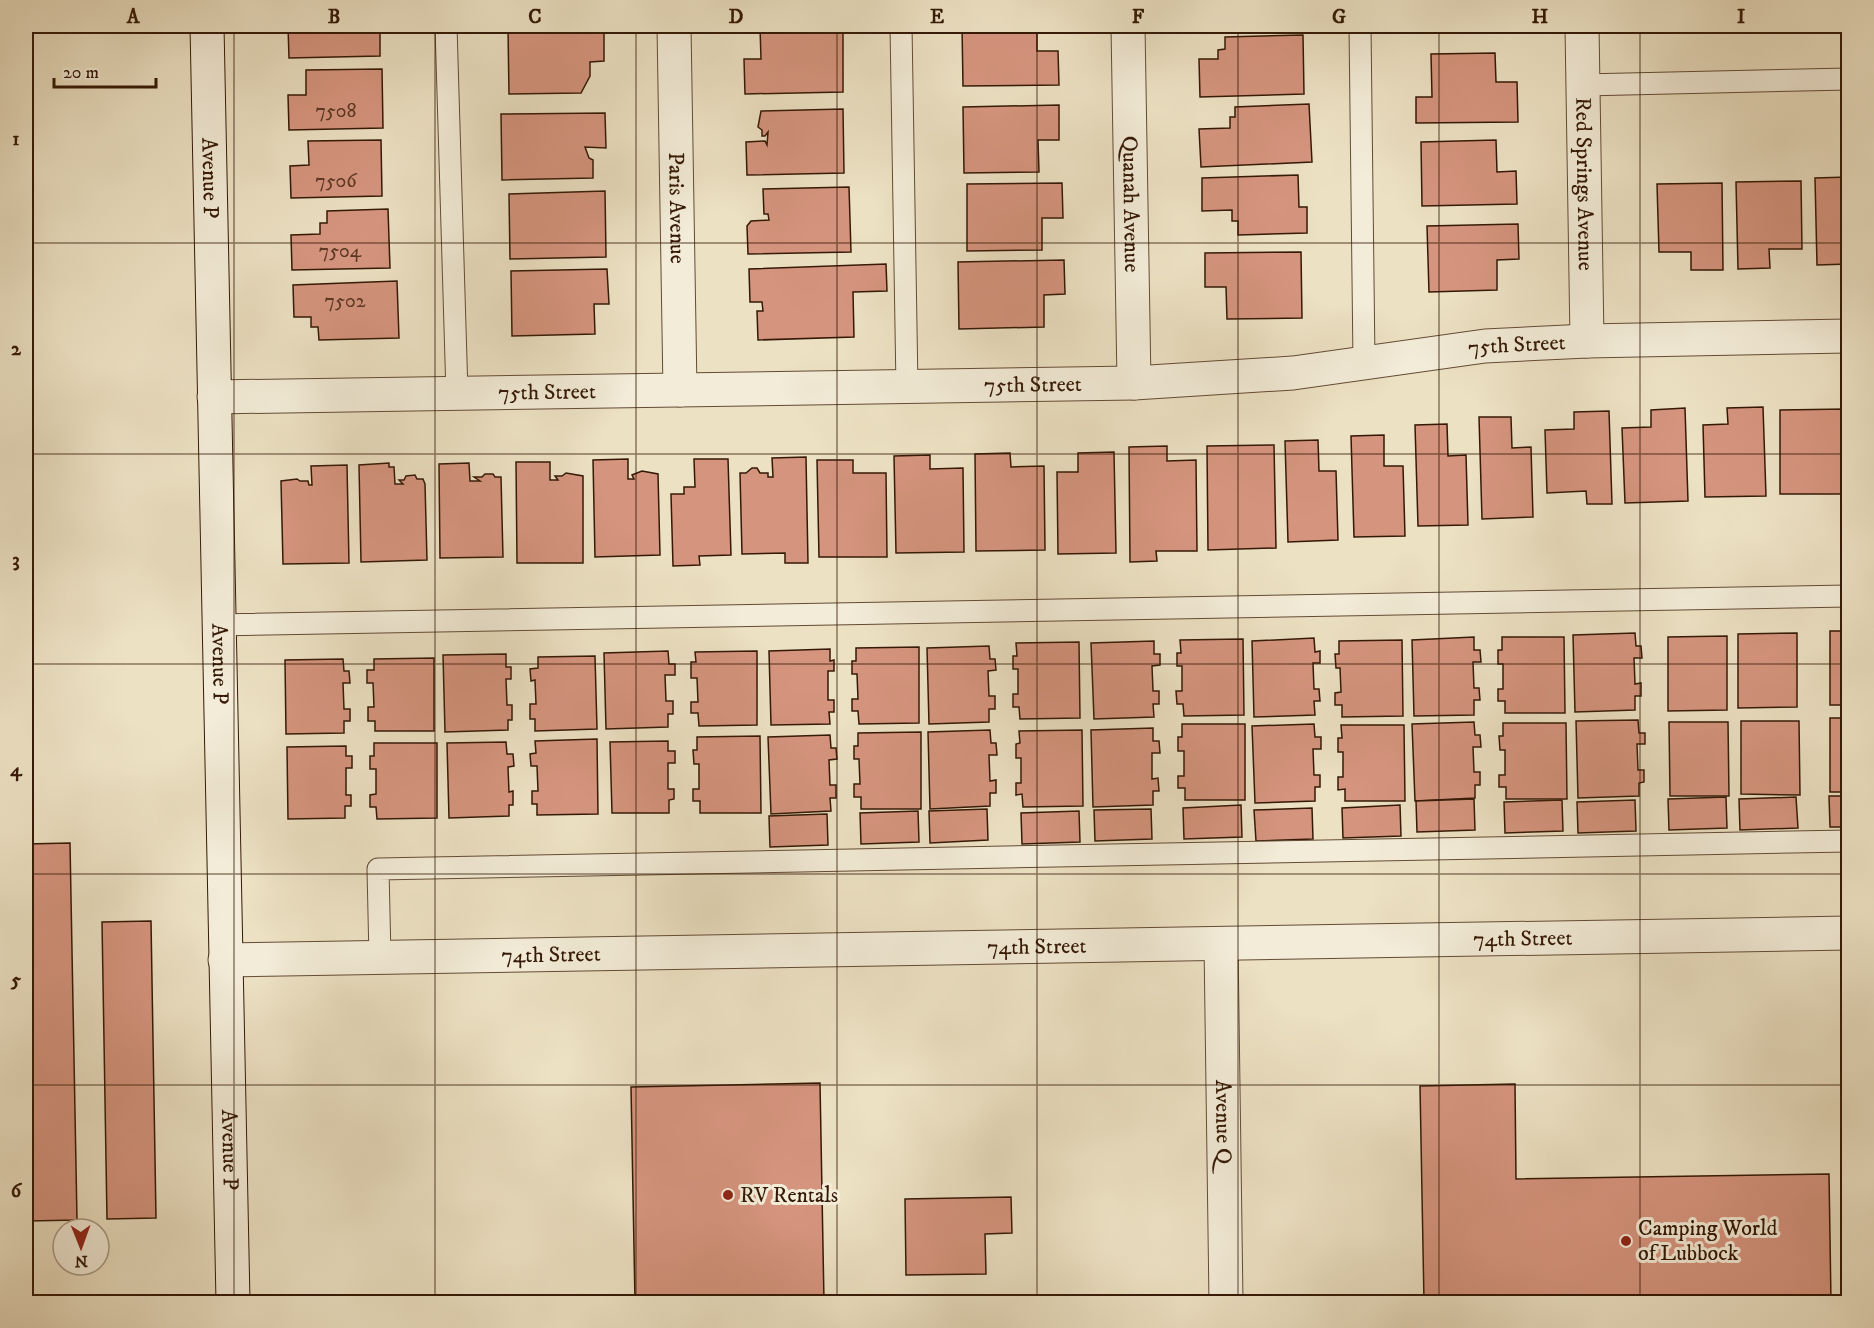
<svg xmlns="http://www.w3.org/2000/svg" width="1874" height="1328" viewBox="0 0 1874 1328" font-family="'IM FELL DW Pica',serif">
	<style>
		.building { fill: #d5947e; stroke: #351906; stroke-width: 1.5 }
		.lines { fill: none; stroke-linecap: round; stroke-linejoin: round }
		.lane-casing { stroke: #634b35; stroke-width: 23 }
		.street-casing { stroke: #634b35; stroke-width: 35 }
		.secondary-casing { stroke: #351906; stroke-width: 35 }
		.lane { stroke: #f3ecd8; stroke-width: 21 }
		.street { stroke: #f3ecd8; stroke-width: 33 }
		.secondary { stroke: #f3ecd8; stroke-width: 33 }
		.grid { fill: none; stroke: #351906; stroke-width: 1.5; stroke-opacity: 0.55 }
		.poi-dot { fill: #8f2418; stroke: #f3ecd8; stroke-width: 2 }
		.labels { text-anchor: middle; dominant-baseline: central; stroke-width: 6; stroke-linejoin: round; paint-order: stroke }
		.number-label { font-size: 20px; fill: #5d3824 }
		.street-label { font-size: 22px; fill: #351906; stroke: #f3ecd8 }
		.poi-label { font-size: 22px; fill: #351906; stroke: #f3ecd8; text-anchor: start }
		.neatline { fill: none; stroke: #351906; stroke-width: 2 }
		.grid-label { font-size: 20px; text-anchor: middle; font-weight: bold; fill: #351906 }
	</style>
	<rect width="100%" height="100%" fill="#ece1c3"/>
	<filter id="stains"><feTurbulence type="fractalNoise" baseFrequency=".00333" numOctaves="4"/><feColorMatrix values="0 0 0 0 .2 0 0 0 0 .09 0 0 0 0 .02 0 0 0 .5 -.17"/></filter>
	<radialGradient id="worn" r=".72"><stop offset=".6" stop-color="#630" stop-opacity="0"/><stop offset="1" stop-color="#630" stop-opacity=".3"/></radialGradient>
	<!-- building -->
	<g class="building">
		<path d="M288,26h92v30l-91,2z"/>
		<path d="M843,26v66l-98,2 -1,-35h17l-1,-32z"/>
		<path d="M962,26h75v25h21l1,34 -96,1z"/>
		<path d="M1422,26h92v4l-92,2z"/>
		<path d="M604,27v34l-14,1v14l-9,17 -72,1 -1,-65z"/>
		<path d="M1303,35l1,59 -104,3 -1,-38h19v-9l7,-1v-12z"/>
		<path d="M1495,53l1,29h21l1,40 -102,1v-26h16l-1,-43z"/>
		<path d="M382,69l1,59 -94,2 -1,-35h18v-25z"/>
		<path d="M1309,104l3,58 -111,5 -2,-38 31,-1v-11h5v-10z"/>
		<path d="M1059,105v35h-21l1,32 -75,1 -1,-66z"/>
		<path d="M843,109l1,64 -97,2 -1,-33 19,-1 2,4 1,-13 -3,4h-3v-6l-4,-3 3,-16z"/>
		<path d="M605,113l1,35 -21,-1 4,11 4,2v18l-91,2 -1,-66z"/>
		<path d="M381,140l1,56 -91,2 -1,-32 19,-1 -1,-24z"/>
		<path d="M1496,140l1,32 19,-1 1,33 -95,2 -1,-64z"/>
		<path d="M1298,175l1,32h8v26l-69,2v-14h-6v-11l-30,1v-33z"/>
		<path d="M1848,177v87l-31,1 -2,-87z"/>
		<path d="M1801,181l1,68h-33l1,19 -32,1 -2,-87z"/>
		<path d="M1062,183l1,35h-21v32l-75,1v-67z"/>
		<path d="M1722,183l1,87h-32v-18h-32l-2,-68z"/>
		<path d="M849,187l2,65 -103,2 -1,-28 4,-5 18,-1 -1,-6h-4l-1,-25z"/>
		<path d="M605,191l1,66 -96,2 -1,-65z"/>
		<path d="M388,209l2,59 -98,2 -1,-35 29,-1v-11h7v-12z"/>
		<path d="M1518,224l1,35 -22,1v30l-68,2 -2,-66z"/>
		<path d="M1301,252l1,66 -75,1 -1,-32h-21v-34z"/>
		<path d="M1064,260l1,34 -21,1v32l-85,2 -1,-67z"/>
		<path d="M886,264l1,27 -34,1 1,45 -96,3 -1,-29h6l-1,-9h-12l-1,-33z"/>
		<path d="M607,269l2,35h-15l1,30 -83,2 -1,-65z"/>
		<path d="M397,281l2,57 -80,2 -1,-13h-7v-10h-17l-1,-32z"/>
		<path d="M1763,407l3,89 -61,1 -2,-72 25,-1 -1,-16z"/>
		<path d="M1685,408l3,93 -63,2 -3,-75 29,-1v-17z"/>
		<path d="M1846,409l1,85h-67v-84z"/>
		<path d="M1609,411l3,93h-25l-1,-13 -39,2 -2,-63 29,-1v-17z"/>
		<path d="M1479,417h32l1,31 19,-1 2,70 -51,2z"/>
		<path d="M1447,424l1,32 18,-1 2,70 -50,1 -3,-101z"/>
		<path d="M1384,435v31h19l2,70 -51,1 -3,-101z"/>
		<path d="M1318,440l1,31h17l2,69 -50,2 -3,-101z"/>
		<path d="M1274,445l2,103 -68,2 -1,-104z"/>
		<path d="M1167,446v15l29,-1 1,91h-41l1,10 -27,1 -1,-115z"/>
		<path d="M1114,452l2,101 -58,1 -1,-82h21v-19z"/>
		<path d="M1010,453l1,14 33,-1 1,84 -69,1 -1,-97z"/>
		<path d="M930,455v14l33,-1 1,84 -68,1 -2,-97z"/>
		<path d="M806,457l2,106h-23v-10l-43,1 -2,-81h6l6,-5h5l3,5h8v4h5l-1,-19z"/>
		<path d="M628,459v20h6l-2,-4 10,-4 16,3 2,81 -65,2 -2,-97z"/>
		<path d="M694,459h34l3,96 -32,1 1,9 -27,1 -2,-72h13v-7h11z"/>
		<path d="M817,460h36v13h33l1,84h-68z"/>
		<path d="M516,462h34v18h8l-3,-4h7l4,-3 17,3v87h-66z"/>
		<path d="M389,463v4h5l1,17h8l-4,-4h5l2,-4 9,-1 2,4h6l2,5 2,76 -66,2 -2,-97z"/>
		<path d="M469,463l1,18h10l-6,-4h8l3,-3h8l2,3h6l2,80 -63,1 -1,-94z"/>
		<path d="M347,465l2,98 -66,1 -2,-83 16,-2 3,2h8l1,4h3l-1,-19z"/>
		<rect x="1830" y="631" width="18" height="74"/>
		<path d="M1635,633l1,13h5l1,12h-8l1,26 6,-1v13h-6v14l-60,2 -2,-77z"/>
		<path d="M1797,633v74l-59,1v-74z"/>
		<path d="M1727,636v74l-59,1v-74z"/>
		<path d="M1474,637v13h6l1,12h-8l1,26h5l1,12h-6v15l-60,1 -2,-76z"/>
		<path d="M1502,637h62l1,76h-60v-12h-7v-12h5v-25h-5v-14h4z"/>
		<path d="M1314,638l1,14 5,-1v12h-7l1,26h5l1,12h-6l1,14 -61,2 -2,-76z"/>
		<path d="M1243,639l1,76 -60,1 -1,-12h-6l-1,-13h6v-25h-5v-13h4l-1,-13z"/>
		<path d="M1402,640l1,76 -61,1v-12h-7v-12l6,-1 -1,-24h-4l-1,-14h4v-13z"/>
		<path d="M1154,641v13h6v11l-8,1 1,25h6v13h-6l1,13 -60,2 -3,-76z"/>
		<path d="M1079,642l1,76 -60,1 -1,-12h-6v-13h5v-25h-5v-13h4l-1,-13z"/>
		<path d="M989,646l1,13h5l1,11 -8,1 1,25h6v13h-6v13l-60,2 -2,-76z"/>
		<path d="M919,647v76l-60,1 -1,-13h-6v-12h6l-1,-25h-5v-13h4v-13z"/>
		<path d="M830,649v12l4,-1v11h-6v29h6v12h-5l1,12 -59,1 -2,-74z"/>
		<path d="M668,651l1,13h6v11h-10l1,26h7v13h-5v13l-62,2 -2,-76z"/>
		<path d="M757,651v74l-58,1 -1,-13h-7v-11h7l-1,-24h-6v-16h5l-1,-10z"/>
		<path d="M506,654v13h5v12h-5l1,26h5v15h-4v10l-63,2 -2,-77z"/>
		<path d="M595,656l2,73 -62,2v-12h-5v-15h6l-1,-24 -4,1 -1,-12 8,-1v-11z"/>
		<path d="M434,658v73h-59v-10h-7v-14h6l-1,-24h-6v-13h7v-11z"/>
		<path d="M343,659l1,12h5l1,12h-7l1,26h6v12h-6v12l-58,1 -1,-74z"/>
		<rect x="1830" y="718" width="18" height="74"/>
		<path d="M1638,720l1,13h6v11h-8l1,26h6v12l-5,1v13l-61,2 -2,-77z"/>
		<path d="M1741,721h58l1,74 -59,-1z"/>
		<path d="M1474,722l1,13h5l1,12h-8l1,25h6v13h-5v13l-60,3 -3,-77z"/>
		<path d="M1669,722h59l1,74h-59z"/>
		<path d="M1503,723h63l1,76h-61v-12h-7v-12h6v-25h-5l-1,-14h4z"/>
		<path d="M1182,724h63v76h-60v-12h-7v-12h6v-25h-6v-14h4z"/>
		<path d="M1314,724l1,13h6v12h-8l1,26h6v12h-5v14l-60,2 -3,-77z"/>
		<path d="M1341,725h63l1,76h-60v-12l-7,1v-13h5v-25h-5v-14h4z"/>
		<path d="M1153,728v13h6l1,12h-8v26l6,-1 1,13h-6v14l-60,2 -2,-77z"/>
		<path d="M990,730l1,13h5l1,12h-8l1,26 6,-1v13h-6v13l-60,3 -2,-77z"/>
		<path d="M1082,730l1,76 -60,1 -1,-13 -6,1v-12h5v-25h-5v-14l4,-1 -1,-12z"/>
		<path d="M921,732v77h-60v-12h-7v-13h6l-1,-25h-5v-13h4v-13z"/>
		<path d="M830,735l1,13h5l1,11 -8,1 1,25h6v13h-6l1,13 -60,3 -3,-77z"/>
		<path d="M760,736l1,77h-61v-12h-7v-12h6v-25h-5l-1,-14h4v-13z"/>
		<path d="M597,739l1,75 -61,1v-11h-5v-13h6l-1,-25h-6l-1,-12 6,-1 -1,-12z"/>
		<path d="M668,741v10h7v12h-7v26h6v10l-5,1v13h-57l-2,-71z"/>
		<path d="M506,742l1,12h6l1,12 -6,1 1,25 4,-1v14h-4v11l-60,2 -2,-75z"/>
		<path d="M374,743h63v75l-60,1 -1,-12h-6v-12l6,-1v-25h-6v-13h4z"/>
		<path d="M346,746v10h6v12h-6v27h5v11h-6v12l-57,1 -1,-72z"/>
		<path d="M1829,796h19v31h-18z"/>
		<path d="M1726,797l1,31 -58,2 -1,-31z"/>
		<path d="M1796,797l2,31 -58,2 -1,-31z"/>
		<path d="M1474,799l1,31 -58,2 -1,-31z"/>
		<path d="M1562,800l1,31 -58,2 -1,-31z"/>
		<path d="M1635,800l1,31 -58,2 -1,-31z"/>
		<path d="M1241,805l1,32 -58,2 -1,-31z"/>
		<path d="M1400,805l1,31 -58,2 -1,-30z"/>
		<path d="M1312,808l1,31 -57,2 -2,-31z"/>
		<path d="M987,809l1,31 -58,3 -1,-32z"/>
		<path d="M1151,809l1,30 -57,2 -1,-31z"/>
		<path d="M918,811l1,31 -58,2 -1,-31z"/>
		<path d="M1079,811l1,31 -58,2 -1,-31z"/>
		<path d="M827,814l1,31 -58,2 -1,-31z"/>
		<path d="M70,843l7,377 -49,1 -2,-154v-223z"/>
		<path d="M151,921l5,297 -49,1 -5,-297z"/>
		<path d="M820,1083l4,219h-189l-4,-215z"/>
		<path d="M1515,1084l1,95 313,-5 2,128h-407l-4,-216z"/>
		<path d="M1011,1197l1,36 -27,1 1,40 -80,1 -1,-76z"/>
	</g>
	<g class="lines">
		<!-- lane casing -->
		<g class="lane-casing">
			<g id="lane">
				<path d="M446,26l11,368"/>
				<path d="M901,26l6,361"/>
				<path d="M1360,26l4,336"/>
				<path d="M1583,85l265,-6"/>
				<path d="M218,625l1630,-29"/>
				<path d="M380,958l-2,-89 1470,-28"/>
			</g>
		</g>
		<!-- street casing -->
		<g class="street-casing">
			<g id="street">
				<path id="s1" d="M674,26l6,364"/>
				<path id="s2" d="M1128,26l6,357"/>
				<path id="s3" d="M1582,26l5,315"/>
				<path id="s4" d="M214,397l920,-14 159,-10 192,-27 102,-5 261,-5"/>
				<path id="s5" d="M1221,944l5,358"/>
				<path id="s6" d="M225,960l1623,-27"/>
			</g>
		</g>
		<!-- secondary casing -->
		<g class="secondary-casing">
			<g id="secondary">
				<path id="s7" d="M207,26l26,1276"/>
			</g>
		</g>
		<!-- lane -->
		<use href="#lane" class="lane"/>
		<!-- street -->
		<use href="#street" class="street"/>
		<!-- secondary -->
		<use href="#secondary" class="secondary"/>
	</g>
	<!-- grid -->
	<path class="grid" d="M234,26v1276M435,26v1276M636,26v1276M837,26v1276M1037,26v1276M1238,26v1276M1439,26v1276M1640,26v1276M26,243h1822M26,454h1822M26,664h1822M26,874h1822M26,1085h1822"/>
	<!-- markers -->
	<g class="poi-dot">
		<circle cx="728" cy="1195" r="6"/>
		<circle cx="1626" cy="1241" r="6"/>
	</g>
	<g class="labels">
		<!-- number labels -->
		<g class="number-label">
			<text x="336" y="111">7508</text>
			<text x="336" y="181">7506</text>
			<text x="340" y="251">7504</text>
			<text x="345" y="301">7502</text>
		</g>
		<!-- street labels -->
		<g class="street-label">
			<text stroke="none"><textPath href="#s7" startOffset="152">Avenue P</textPath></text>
			<text stroke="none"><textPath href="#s3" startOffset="158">Red Springs Avenue</textPath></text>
			<text stroke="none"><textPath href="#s2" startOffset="178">Quanah Avenue</textPath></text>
			<text stroke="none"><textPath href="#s1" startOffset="182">Paris Avenue</textPath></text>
			<text stroke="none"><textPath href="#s4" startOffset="1305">75th Street</textPath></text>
			<text stroke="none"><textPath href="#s4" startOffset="819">75th Street</textPath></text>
			<text stroke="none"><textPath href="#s4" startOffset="333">75th Street</textPath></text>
			<text stroke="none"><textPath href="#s7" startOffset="638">Avenue P</textPath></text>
			<text stroke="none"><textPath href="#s6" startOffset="1298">74th Street</textPath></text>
			<text stroke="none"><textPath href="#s6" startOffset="812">74th Street</textPath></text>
			<text stroke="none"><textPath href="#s6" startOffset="326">74th Street</textPath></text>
			<text stroke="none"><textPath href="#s5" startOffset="178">Avenue Q</textPath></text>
			<text stroke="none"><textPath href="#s7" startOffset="1124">Avenue P</textPath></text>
		</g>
		<!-- poi labels -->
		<g class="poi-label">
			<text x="740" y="1195">RV Rentals</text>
			<text x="1638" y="1228">Camping World<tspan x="1638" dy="25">of Lubbock</tspan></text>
		</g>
	</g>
	<!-- margin -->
	<rect width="1874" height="1328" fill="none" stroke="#ece1c3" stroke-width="66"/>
	<!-- north arrow -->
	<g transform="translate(81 1247) rotate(179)"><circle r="28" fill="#f3ecd8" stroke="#a79884" stroke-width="1.5"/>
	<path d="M0-4.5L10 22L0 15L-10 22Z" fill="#8f2418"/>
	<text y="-9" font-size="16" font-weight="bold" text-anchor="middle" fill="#351906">N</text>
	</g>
	<!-- scale -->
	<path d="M54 78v9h102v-9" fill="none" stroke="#351906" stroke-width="3"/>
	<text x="63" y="78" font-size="18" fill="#351906" stroke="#f3ecd8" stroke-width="4.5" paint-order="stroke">20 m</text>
	<rect x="33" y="33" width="1808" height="1262" class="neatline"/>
	<g class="grid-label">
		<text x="133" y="23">A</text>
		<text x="334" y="23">B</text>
		<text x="535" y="23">C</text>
		<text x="736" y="23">D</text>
		<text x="937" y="23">E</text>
		<text x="1138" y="23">F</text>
		<text x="1339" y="23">G</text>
		<text x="1540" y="23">H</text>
		<text x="1741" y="23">I</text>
		<text x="16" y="145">1</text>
		<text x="16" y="355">2</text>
		<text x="16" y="566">3</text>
		<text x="16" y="776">4</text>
		<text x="16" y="986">5</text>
		<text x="16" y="1197">6</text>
	</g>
	<rect width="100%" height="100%" filter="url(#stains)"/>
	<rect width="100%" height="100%" fill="url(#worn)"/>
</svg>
